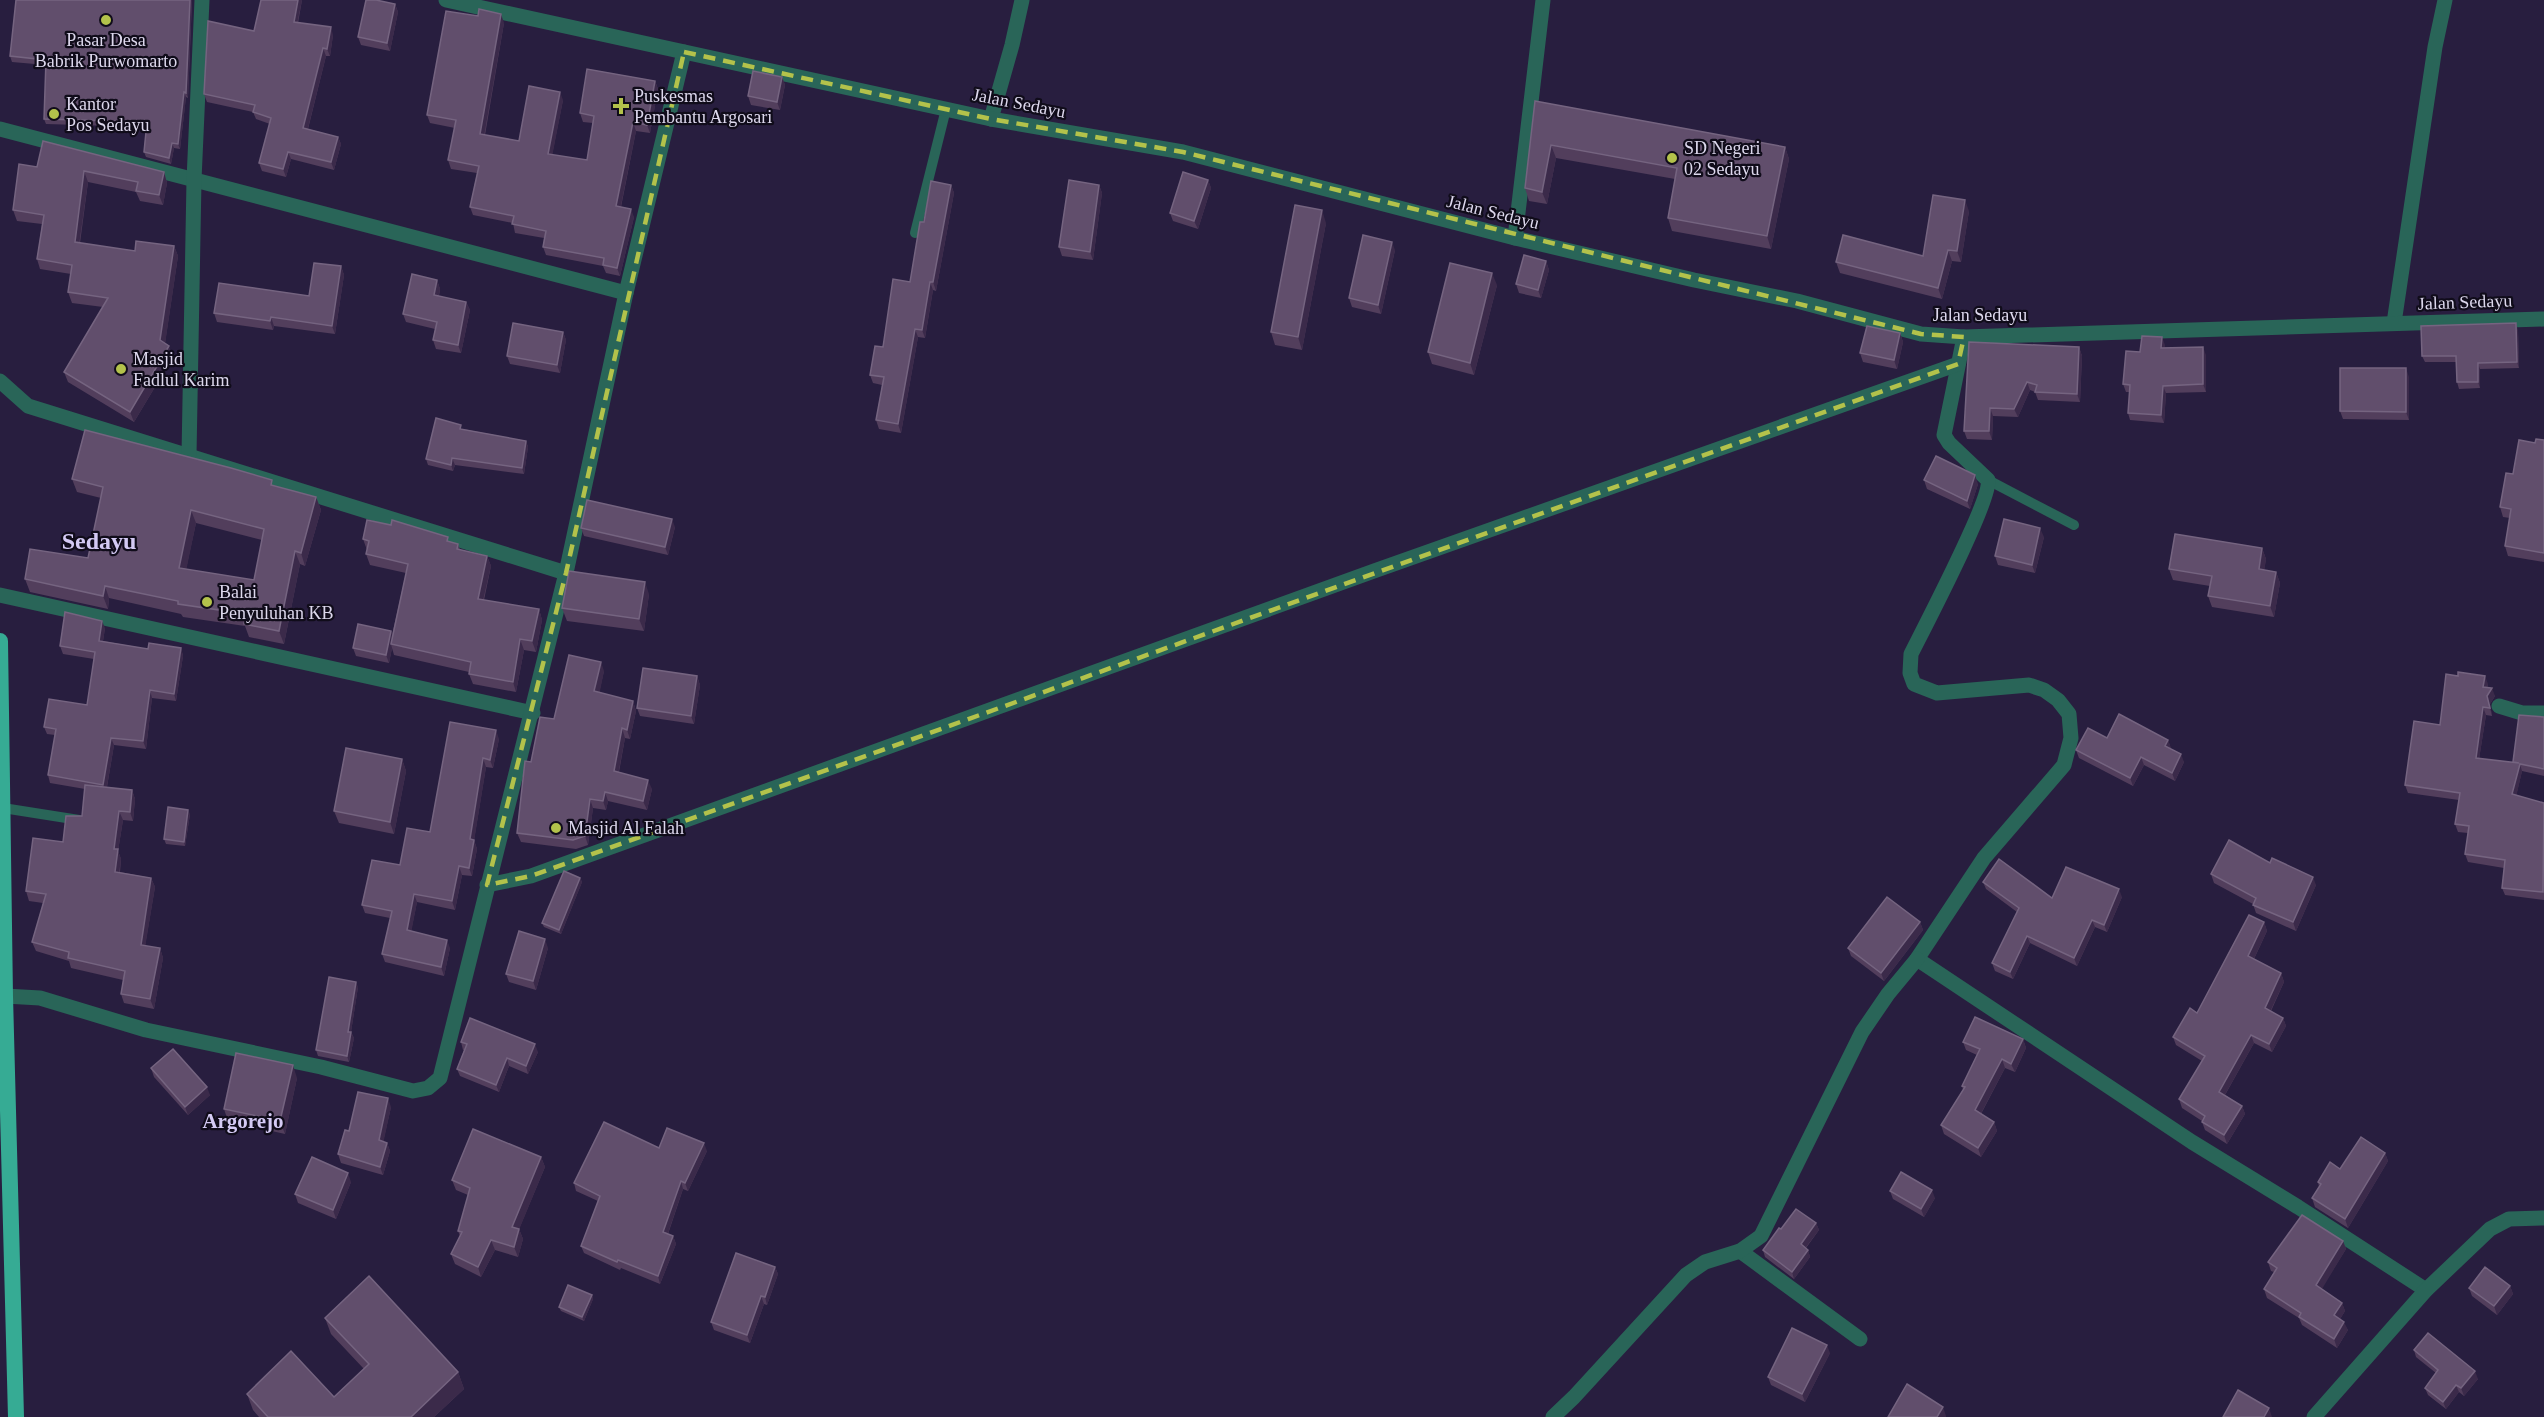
<svg xmlns="http://www.w3.org/2000/svg" width="2544" height="1417" viewBox="0 0 2544 1417" font-family="Georgia,serif">
	<style>
		.lines { fill: none; stroke-linecap: round; stroke-linejoin: round }
		.service { stroke: #296558; stroke-width: 10 }
		.minor { stroke: #296558; stroke-width: 15 }
		.tertiary { stroke: #296558; stroke-width: 15 }
		.trunk { stroke: #36ab94; stroke-width: 16 }
		.wall { fill: #523e5c; fill-rule: evenodd }
		.shaded-wall { fill: #3b2a4a }
		.building { fill: #614e6c; stroke: #756480; stroke-width: 1.5; fill-rule: evenodd }
		.marked { fill: none; stroke: #b3c24b; stroke-width: 4.5; stroke-dasharray: 12 8; stroke-linejoin: round }
		.poi-dot { fill: #b3c24b; stroke: #100c1a; stroke-width: 2 }
		.labels { text-anchor: middle; dominant-baseline: central; stroke-width: 4.5; stroke-linejoin: round; paint-order: stroke }
		.poi-label { font-size: 18px; fill: #ddd8ed; stroke: #100c1a; text-anchor: start }
		.street-label { font-size: 18px; fill: #ddd8ed; stroke: #100c1a }
		.quarter-label { font-size: 21px; font-weight: bold; fill: #d4caf4; stroke: #100c1a }
		.district-label { font-size: 24px; font-weight: bold; fill: #d4caf4; stroke: #100c1a }
	</style>
	<rect width="100%" height="100%" fill="#281e3f"/>
	<g class="lines">
		<!-- service -->
		<g class="service">
			<path d="M915,233l31,-124"/>
			<path d="M1988,480l86,45"/>
			<path d="M3,808l76,12"/>
		</g>
		<!-- minor -->
		<g class="minor">
			<path d="M991,119l21,-74 10,-45"/>
			<path d="M0,129l626,164"/>
			<path d="M1515,238l28,-238"/>
			<path d="M2394,323l41,-276 10,-47"/>
			<path d="M1964,337l-20,98 5,8 39,37c4,18 -64,148 -77,174l-1,19 4,11 23,9 92,-8 15,5 14,10 11,14 2,24 -7,27 -80,93 -67,101 275,183 106,65 128,83"/>
			<path d="M0,381l28,25 538,167"/>
			<path d="M189,455l5,-275 8,-180"/>
			<path d="M0,595l533,118"/>
			<path d="M2499,706l23,7h22"/>
			<path d="M487,885l44,-9 843,-305 584,-207"/>
			<path d="M5,996l35,2 106,32 175,37 92,24 15,-3 12,-10 126,-505 60,-280 58,-241"/>
			<path d="M1740,1251l120,88"/>
			<path d="M1553,1417l21,-20 112,-122 19,-13 35,-11 21,-15 101,-204 26,-38 29,-35"/>
			<path d="M2314,1417l112,-127 64,-61 19,-10 35,-1"/>
		</g>
		<!-- tertiary -->
		<path class="tertiary" d="M446,0l545,119 192,33 332,86 179,42 103,21 124,33 43,3 580,-18"/>
		<!-- trunk -->
		<path class="trunk" d="M0,641l5,355 11,421"/>
	</g>
	<!-- wall -->
	<g class="wall">
		<path d="M16,0h176l-4,98 -2,-1 -6,52 -6,-1 -3,16 -25,-7 -2,-5 2,-25 -100,-3 -2,-5 2,-54 -34,-3 -2,-6z"/>
		<path d="M261,0h41l-4,23 35,12 -3,21h-4l-18,73 30,8 3,7 -7,26 -43,-11 -5,18 -24,-6 -3,-8 11,-39 -14,-5 -3,-7 -46,-10 -3,-8 50,-63z"/>
		<path d="M395,4l3,8 -8,39 -29,-6 -3,-8z"/>
		<path d="M504,23l-19,112 34,6 44,-41 -11,55 35,5 6,-37 -10,-1 -3,-9 75,-32 3,8 -8,44 -14,-2 -15,76 13,10 -14,59 -14,-3 -3,-7 -57,-11 -3,-8 1,-9 -29,-5 -2,-10 -40,-8 -3,-8 7,-34 -26,-4 -3,-9 7,-32 -25,-5 -3,-8z"/>
		<path d="M782,77l3,8 -5,25 -29,-5 -3,-9z"/>
		<path d="M1535,101l250,46 4,12 -18,90 -99,-18 -4,-13 7,-39 -119,-21 -9,46 -18,-3 -4,-13z"/>
		<path d="M37,167l127,5 3,11 -4,22 -23,-4 -4,-9 -48,-10 -8,61 55,8 39,-5 4,10 -13,87 8,14 -39,65 -66,-40 -4,-10 39,-65 -31,-4 -4,-11 3,-18 -31,-5 -3,-10 5,-35 -25,-3 -4,-11z"/>
		<path d="M1208,180l3,8 -13,41 -25,-8 -3,-8z"/>
		<path d="M951,185l3,8 -18,98 -3,-1 -8,48 -7,-1 -17,96 -22,-4 -3,-9 6,-35 -9,-2 -3,-8 40,-93 14,-60z"/>
		<path d="M1099,185l3,8 -9,67 -31,-4 -3,-9z"/>
		<path d="M1969,211l-8,51 -9,-1 -10,38 -102,-26 -4,-11 87,-6z"/>
		<path d="M1326,223l-24,127 -27,-5 -4,-13z"/>
		<path d="M1395,250l-14,64 -29,-7 -3,-9z"/>
		<path d="M1546,261l3,9 -8,28 -22,-5 -3,-9z"/>
		<path d="M341,266l3,9 -9,59 -61,-8 -1,4 -56,-8 -3,-9 95,-17z"/>
		<path d="M437,280l3,9 -1,7 27,6 4,8 -9,43 -25,-4 -3,-9 2,-11 -29,-7 -3,-8z"/>
		<path d="M1497,285l-23,90 -42,-11 -4,-12z"/>
		<path d="M2518,330l1,38 -39,1v19l-21,1 -2,-7 -1,-20h-31l-3,-6z"/>
		<path d="M563,332l3,8 -6,33 -50,-9 -3,-8z"/>
		<path d="M1900,333l3,9 -6,27 -34,-7 -3,-9z"/>
		<path d="M1969,342l110,5 3,9 -2,46 -42,-2 -3,-8 -5,-2 -12,27 -25,-1 -1,24 -25,-1 -3,-8z"/>
		<path d="M2165,345l-1,3 42,7v37l-40,1 -2,30 -34,-3 -2,-7 2,-21h-4l-3,-8 17,-32z"/>
		<path d="M2409,377v43l-66,-1 -3,-8z"/>
		<path d="M463,429l63,12 2,6 -4,27 -69,-9 -2,6 -25,-6 -2,-6z"/>
		<path d="M2544,440v122l-36,-6 -3,-10 5,-28 -7,-1 -3,-10 13,-33 22,-31z"/>
		<path d="M72,479l202,7 42,11 5,13 -16,56 -5,-2 -16,80 -35,-7 -4,-11 -62,-9 -2,-3 -72,-16 -1,11 -78,-17 -5,-13 63,-21 13,-60 -24,-6zM196,523l66,17 -8,40 -68,-11z"/>
		<path d="M1924,480l54,4 -8,25 -43,-20z"/>
		<path d="M675,527l-7,28 -84,-19 -3,-8z"/>
		<path d="M2044,537l-9,36 -37,-8 -3,-9z"/>
		<path d="M363,539l87,3 8,2 2,6 27,6 4,10 -7,34 55,9 3,11 -6,32 -12,-2 -8,42 -43,-8 -4,-10v-2l-75,-17 -2,-7 -3,15 -33,-7 -3,-8 38,-17 1,4 14,-62 -36,-8 -4,-11 1,-4z"/>
		<path d="M2262,548l4,11 -2,11 12,2 4,11 -6,34 -62,-10 -4,-11 2,-10 -37,-6 -4,-11z"/>
		<path d="M649,594l-5,37 -77,-10 -5,-13z"/>
		<path d="M105,628l-2,13 45,8 33,-1 2,8 -7,45 -24,-3 -6,51 -32,-4 -7,42 25,3 3,9 -2,22 -10,-1 -5,31 3,8 -1,13 31,6 4,9 -10,59 15,2 3,10 -9,51 -30,-6 -3,-9 2,-14 -52,-12 -2,-7 -33,-10 -4,-9 11,-39 -14,-2 -3,-10 56,-75 3,-27 -35,-6 -2,-8 7,-40 -8,-1 -3,-7 43,-22 7,-46 -31,-5 -3,-8z"/>
		<path d="M604,671l-5,22 34,8 3,10 -6,28 -5,-1 -6,34 33,17 -5,21 -39,-9 -2,9 -13,-2 -5,37 -12,4 -55,-7 -4,-9 14,-71 23,-43z"/>
		<path d="M697,676l3,9 -6,39 -54,-8 -3,-8z"/>
		<path d="M2488,684l-1,4 8,8 -5,8 2,12 -6,-1 -7,44 34,4 31,-46v59l-22,-5 -6,25 28,7v97l-39,-5 -3,-7 2,-20 -36,-6 -3,-8 3,-21 -10,-1 -3,-8 4,-24 -51,-7 -3,-8 35,-60z"/>
		<path d="M450,722l49,17 -6,29 -7,-1 -12,73 3,9 -5,27 -10,-1 -7,35 -38,-8 -6,29 39,17 -6,28 -59,-14 -3,-8 8,-36 -25,-5 -3,-8 68,-73z"/>
		<path d="M2107,738l61,2 3,9 13,13 -9,19 -31,-16 -11,21 -54,-28 -3,-8z"/>
		<path d="M402,759l4,12 -12,63 -55,-11 -5,-12z"/>
		<path d="M190,814l-5,32 -19,-2 -2,-5z"/>
		<path d="M2270,863l46,22 -20,46 -40,-18 -3,-9 -39,-21 -3,-9z"/>
		<path d="M580,878l2,4 -21,52 -17,-7 -2,-4z"/>
		<path d="M1983,882l69,16 70,-1 -15,35 -12,-5 -18,39 -47,-23 -17,36 -18,-8 -3,-8 25,-51 -31,-23z"/>
		<path d="M1920,922l3,8 -39,51 -33,-25 -3,-8z"/>
		<path d="M2264,922l3,9 -13,28 27,14 3,9 -13,29 12,7 3,8 -14,26 -18,-9 -29,52 17,11 3,8 -18,30 -22,-14 -3,-8v-1l-20,-13 -3,-9 23,-38 -26,-16 -3,-8 24,-24z"/>
		<path d="M548,948l-12,42 -27,-8 -3,-8z"/>
		<path d="M358,987l-7,45 3,6 -5,24 -31,-6 -2,-6z"/>
		<path d="M2023,1039l3,9 -11,24 -10,-4 -24,46 13,8 3,9 -16,26 -37,-23 -3,-9 22,-35 -1,-4 15,-31 -11,-5 -3,-8z"/>
		<path d="M461,1042l77,10 -10,22 -19,-8 -10,26 -39,-16 -3,-7 7,-19h-1z"/>
		<path d="M151,1068l59,27 -22,20 -34,-38z"/>
		<path d="M297,1078l-12,56 -57,-13 -4,-12z"/>
		<path d="M391,1107l-8,35 4,1 3,8 -7,24 -42,-12 -3,-9 11,-23z"/>
		<path d="M659,1148l48,3 -19,40 -5,-2 -15,45 5,2 3,8 -16,40 -39,-16 -1,2 -36,-17 -3,-7 17,-45 -22,-10 -2,-8z"/>
		<path d="M2385,1153l3,8 -40,67 -33,-21 -3,-9 7,-11 -1,-5 22,-13z"/>
		<path d="M541,1157l4,10 -26,62 4,10 -5,18 -23,-7 -14,27 -26,-13 -4,-10 9,-18 -2,-5 10,-36 -12,-5 -4,-10z"/>
		<path d="M351,1182l-15,37 -38,-16 -3,-9z"/>
		<path d="M1890,1191l45,7 -11,19 -31,-18z"/>
		<path d="M1816,1223l3,7 -13,18 2,2 2,7 -16,22 -29,-22 -2,-7 18,-21z"/>
		<path d="M2343,1241l3,8 -25,40 21,14 3,8 -5,8 8,11 -11,18 -35,-23 -3,-7 -32,-20 -3,-9 10,-17 -3,-1 -3,-9z"/>
		<path d="M775,1267l3,7 -11,31 -3,-1 -14,39 -36,-13 -3,-8z"/>
		<path d="M2510,1286l3,8 -16,21 -25,-19 -3,-8z"/>
		<path d="M592,1295l1,4 -9,22 -23,-10 -2,-4z"/>
		<path d="M325,1318l133,54 6,17 -30,28h-175l-6,-7 -6,-16 87,3 30,-28 -33,-35z"/>
		<path d="M2414,1350l64,29 -14,17 -5,-4 -13,17 -18,-14 -3,-7 11,-15 -20,-16z"/>
		<path d="M1830,1353l-25,49 -34,-17 -3,-8z"/>
	</g>
	<!-- shaded-wall -->
	<g class="shaded-wall">
		<path d="M190,0h2l-4,98 -2,-5z"/>
		<path d="M298,0h4l-6,29 -2,-7z"/>
		<path d="M395,4l3,8 -8,39 -3,-8z"/>
		<path d="M501,14l3,9 -21,119 -3,-8z"/>
		<path d="M331,27l2,8 -3,21 -3,-7z"/>
		<path d="M323,48l3,8 -20,80 -3,-8z"/>
		<path d="M782,77l3,8 -5,25 -3,-8z"/>
		<path d="M655,81l3,8 -8,44 -3,-8z"/>
		<path d="M184,92l2,5 -6,52 -2,-5z"/>
		<path d="M560,92l3,8 -12,62 -3,-8z"/>
		<path d="M633,122l3,9 -17,84 -3,-9z"/>
		<path d="M338,137l3,7 -7,26 -3,-8z"/>
		<path d="M172,143l2,5 -3,16 -2,-6z"/>
		<path d="M1551,145l5,13 -9,46 -5,-12z"/>
		<path d="M1785,147l4,12 -18,90 -4,-13z"/>
		<path d="M288,152l3,7 -5,18 -3,-8z"/>
		<path d="M84,171l4,11 -10,70 -3,-10z"/>
		<path d="M164,172l3,11 -4,22 -4,-10z"/>
		<path d="M1208,180l3,8 -13,41 -4,-8z"/>
		<path d="M951,185l3,8 -18,98 -3,-9z"/>
		<path d="M1099,185l3,8 -9,67 -3,-8z"/>
		<path d="M1965,200l4,11 -8,51 -4,-11z"/>
		<path d="M631,209l3,8 -14,59 -3,-8z"/>
		<path d="M1322,210l4,13 -24,127 -4,-13z"/>
		<path d="M1392,242l3,8 -14,64 -3,-9z"/>
		<path d="M174,246l4,10 -14,95 -4,-11z"/>
		<path d="M1948,250l4,11 -10,38 -4,-11z"/>
		<path d="M1546,261l3,9 -8,28 -3,-8z"/>
		<path d="M341,266l3,9 -9,59 -3,-8z"/>
		<path d="M1492,273l5,12 -23,90 -4,-12z"/>
		<path d="M437,280l3,9 -3,14 -3,-8z"/>
		<path d="M930,282l3,8 -8,48 -3,-8z"/>
		<path d="M466,302l4,8 -9,43 -3,-8z"/>
		<path d="M271,317l3,9 -1,4 -3,-9z"/>
		<path d="M2516,323l2,7 1,38 -2,-6z"/>
		<path d="M915,329l3,8 -17,96 -3,-9z"/>
		<path d="M563,332l3,8 -6,33 -3,-8z"/>
		<path d="M1900,333l3,9 -6,27 -3,-9z"/>
		<path d="M2162,337l3,8 -1,11 -3,-8z"/>
		<path d="M169,346l4,11 -39,65 -4,-10z"/>
		<path d="M2079,347l3,9 -2,46 -3,-8z"/>
		<path d="M2203,347l3,8v37l-3,-8z"/>
		<path d="M2478,363l2,6v19l-2,-6z"/>
		<path d="M2406,368l3,9v43l-3,-8z"/>
		<path d="M2027,382l3,8 -12,27 -4,-8z"/>
		<path d="M2163,386l3,7 -2,30 -3,-8z"/>
		<path d="M1990,408l3,8 -1,24 -3,-9z"/>
		<path d="M526,441l2,6 -4,27 -2,-6z"/>
		<path d="M452,458l3,7 -2,6 -2,-6z"/>
		<path d="M1975,475l3,9 -8,25 -3,-8z"/>
		<path d="M316,497l5,13 -16,56 -4,-13z"/>
		<path d="M191,510l5,13 -12,58 -5,-13z"/>
		<path d="M672,519l3,8 -7,28 -3,-8z"/>
		<path d="M2040,528l4,9 -9,36 -3,-8z"/>
		<path d="M2262,548l4,11 -3,21 -4,-11z"/>
		<path d="M295,551l5,13 -16,80 -5,-13z"/>
		<path d="M487,556l4,10 -10,43 -3,-10z"/>
		<path d="M2276,572l4,11 -6,34 -4,-11z"/>
		<path d="M645,582l4,12 -5,37 -5,-12z"/>
		<path d="M105,586l4,12 -1,11 -5,-13z"/>
		<path d="M539,609l3,11 -6,32 -4,-11z"/>
		<path d="M102,621l3,7 -3,20 -3,-7z"/>
		<path d="M391,631l3,8 -3,5 1,4 -3,15 -3,-8z"/>
		<path d="M520,639l4,11 -8,42 -3,-10z"/>
		<path d="M181,648l2,8 -7,45 -2,-7z"/>
		<path d="M601,662l3,9 -6,30 -4,-10z"/>
		<path d="M697,676l3,9 -6,39 -3,-8z"/>
		<path d="M2485,676l3,8 -2,11 -3,-8z"/>
		<path d="M2492,688l3,8 -5,8 2,12 -5,-20z"/>
		<path d="M150,690l2,8 -6,51 -3,-8z"/>
		<path d="M633,701l3,10 -6,28 -3,-9z"/>
		<path d="M2483,707l3,8 -8,51 -2,-8z"/>
		<path d="M622,728l3,10 -8,42 -3,-9z"/>
		<path d="M496,730l3,9 -6,29 -3,-8z"/>
		<path d="M111,738l3,7 -8,47 -3,-7z"/>
		<path d="M2168,740l3,8 -3,6 -3,-8z"/>
		<path d="M2181,754l3,8 -9,19 -3,-8z"/>
		<path d="M2141,757l3,8 -11,21 -3,-8z"/>
		<path d="M483,758l3,9 -13,81 -3,-9z"/>
		<path d="M402,759l4,12 -12,63 -4,-12z"/>
		<path d="M2520,764l2,7 -7,31 -3,-8z"/>
		<path d="M648,780l4,9 -5,21 -4,-9z"/>
		<path d="M132,790l3,9 -2,22 -3,-9z"/>
		<path d="M605,792l3,9 -2,9 -3,-9z"/>
		<path d="M590,799l3,9 -5,37 -3,-9z"/>
		<path d="M188,810l2,4 -5,32 -1,-4z"/>
		<path d="M119,811l4,9 -5,31 3,8 -3,22 -3,-9 -1,-23z"/>
		<path d="M474,840l3,9 -5,27 -3,-8z"/>
		<path d="M459,866l3,9 -7,35 -3,-9z"/>
		<path d="M2313,877l3,8 -20,46 -3,-9z"/>
		<path d="M151,878l4,9 -11,67 -3,-9z"/>
		<path d="M580,878l2,4 -21,52 -2,-4z"/>
		<path d="M2119,889l3,8 -15,35 -3,-7z"/>
		<path d="M414,894l3,8 -7,37 -3,-9z"/>
		<path d="M2092,920l3,7 -18,39 -3,-8z"/>
		<path d="M1920,922l3,8 -39,51 -3,-8z"/>
		<path d="M2264,922l3,9 -16,34 -3,-9z"/>
		<path d="M2027,936l3,7 -17,36 -3,-7z"/>
		<path d="M545,939l3,9 -12,42 -3,-9z"/>
		<path d="M447,940l3,8 -6,28 -3,-9z"/>
		<path d="M160,948l3,10 -9,51 -4,-10z"/>
		<path d="M2281,973l3,9 -16,34 -3,-8z"/>
		<path d="M356,982l2,5 -8,51 -2,-6z"/>
		<path d="M2283,1018l3,8 -14,26 -3,-8z"/>
		<path d="M351,1032l3,6 -5,24 -2,-6z"/>
		<path d="M2251,1035l3,8 -32,57 -3,-8z"/>
		<path d="M2023,1039l3,9 -11,24 -4,-8z"/>
		<path d="M535,1044l3,8 -10,22 -2,-8z"/>
		<path d="M507,1058l2,8 -10,26 -3,-7z"/>
		<path d="M2002,1059l3,9 -27,51 -3,-9z"/>
		<path d="M293,1065l4,13 -12,56 -5,-13z"/>
		<path d="M207,1087l3,8 -22,20 -3,-8z"/>
		<path d="M388,1098l3,9 -9,42 -3,-9z"/>
		<path d="M2242,1106l3,8 -18,30 -3,-9z"/>
		<path d="M1994,1122l3,9 -16,26 -3,-9z"/>
		<path d="M387,1143l3,8 -7,24 -3,-8z"/>
		<path d="M704,1143l3,8 -19,40 -3,-8z"/>
		<path d="M2385,1153l3,8 -40,67 -3,-9z"/>
		<path d="M541,1157l4,10 -29,70 -4,-10z"/>
		<path d="M348,1173l3,9 -15,37 -3,-9z"/>
		<path d="M681,1181l2,8 -17,50 -3,-7z"/>
		<path d="M1932,1190l3,8 -11,19 -3,-8z"/>
		<path d="M1816,1223l3,7 -16,21 -2,-7z"/>
		<path d="M519,1229l4,10 -5,18 -4,-10z"/>
		<path d="M673,1236l3,8 -16,40 -2,-8z"/>
		<path d="M491,1240l4,10 -14,27 -3,-10z"/>
		<path d="M2343,1241l3,8 -27,45 -3,-9z"/>
		<path d="M1808,1250l2,7 -16,22 -2,-7z"/>
		<path d="M775,1267l3,7 -11,31 -2,-8z"/>
		<path d="M2510,1286l3,8 -16,21 -3,-9z"/>
		<path d="M592,1295l1,4 -9,22 -2,-4z"/>
		<path d="M761,1296l3,8 -14,39 -3,-8z"/>
		<path d="M2342,1303l3,8 -8,13 -3,-9z"/>
		<path d="M2344,1322l4,8 -11,18 -3,-9z"/>
		<path d="M1827,1345l3,8 -25,49 -3,-8z"/>
		<path d="M2475,1371l3,8 -14,17 -3,-8z"/>
		<path d="M458,1372l6,17 -30,28h-23z"/>
		<path d="M2456,1385l3,7 -13,17 -3,-7z"/>
		<path d="M1943,1407l3,9v1h-9z"/>
		<path d="M2269,1408l3,9h-8z"/>
	</g>
	<!-- building -->
	<g class="building">
		<path d="M16,0h174l-4,93 -2,-1 -6,52 -6,-1 -3,15 -25,-6 3,-30 -103,-3 2,-59 -36,-4z"/>
		<path d="M261,0h37l-4,22 37,5 -4,22 -4,-1 -20,80 35,9 -7,25 -43,-10 -5,17 -24,-6 12,-45 -18,-6 2,-7 -51,-11 4,-73 46,10z"/>
		<path d="M366,0h10l19,4 -8,39 -29,-6z"/>
		<path d="M479,9l22,5 -21,120 39,7 10,-55 31,6 -12,62 39,6 7,-44 -14,-3 7,-44 68,12 -8,44 -14,-3 -17,84 15,3 -14,59 -14,-3 1,-7 -61,-11 3,-16 -34,-7 2,-8 -44,-9 9,-41 -31,-6 8,-40 -29,-5 19,-104 32,5z"/>
		<path d="M753,71l29,6 -5,25 -29,-6z"/>
		<path d="M1535,101l250,46 -18,89 -99,-18 9,-50 -126,-23 -9,47 -17,-4z"/>
		<path d="M43,141l121,31 -5,23 -23,-4 2,-9 -54,-11 -9,71 60,9 1,-10 38,5 -14,94 9,6 -39,66 -66,-40 44,-74 -40,-6 4,-27 -35,-6 7,-44 -31,-5 6,-46 18,3z"/>
		<path d="M1183,172l25,8 -14,41 -24,-8z"/>
		<path d="M1069,180l30,5 -9,67 -31,-5z"/>
		<path d="M931,181l20,4 -18,97h-3l-8,48 -7,-1 -17,95 -22,-4 8,-43 -14,-2 5,-29 8,1 10,-68 17,3 10,-60h4z"/>
		<path d="M1933,195l32,5 -8,51 -9,-1 -10,38 -102,-26 7,-27 80,21z"/>
		<path d="M1295,205l27,5 -24,127 -27,-5z"/>
		<path d="M1363,235l29,7 -14,63 -29,-7z"/>
		<path d="M1524,255l22,6 -8,29 -22,-6z"/>
		<path d="M314,263l27,3 -9,60 -61,-9 -1,4 -56,-8 5,-30 90,13z"/>
		<path d="M1450,263l42,10 -22,90 -42,-11z"/>
		<path d="M412,274l25,6 -3,15 32,7 -8,43 -25,-5 4,-18 -34,-8z"/>
		<path d="M513,323l50,9 -6,33 -50,-9z"/>
		<path d="M2516,323l1,39 -39,1v19h-21l-1,-26h-34l-1,-30z"/>
		<path d="M1867,326l33,7 -6,27 -34,-7z"/>
		<path d="M2142,336l20,1 -1,11 42,-1v37l-40,2 -2,29 -33,-2 2,-28 -7,-1 3,-33 14,1z"/>
		<path d="M1969,342l110,5 -2,47 -42,-2 2,-7 -10,-3 -13,27 -24,-1 -1,23h-25z"/>
		<path d="M2340,368h66v44l-66,-1z"/>
		<path d="M436,418l25,7 -1,4 66,12 -4,27 -70,-10 -1,7 -25,-6z"/>
		<path d="M85,430l146,38 41,12 -1,5 45,12 -15,56 -6,-2 -16,80 -35,-7 2,-10 -68,-10v-3l-73,-15 -2,10 -78,-17 5,-30 58,9 15,-71 -31,-8zM191,510l73,19 -10,51 -75,-12z"/>
		<path d="M2536,439l8,1v113l-39,-7 6,-37 -11,-2 6,-34 7,1 6,-34 16,3z"/>
		<path d="M1936,456l39,19 -8,26 -43,-21z"/>
		<path d="M587,500l85,19 -7,28 -84,-19z"/>
		<path d="M2004,519l36,9 -8,37 -37,-9z"/>
		<path d="M367,520l24,5 1,-5 56,17 -1,4 11,3 -1,5 30,7 -9,43 61,10 -7,32 -12,-2 -7,43 -44,-8 2,-12 -80,-18 17,-80 -42,-10 3,-13 -6,-2z"/>
		<path d="M2175,534l87,14 -3,21 17,3 -6,34 -62,-10 4,-20 -43,-7z"/>
		<path d="M569,571l76,11 -6,37 -77,-11z"/>
		<path d="M65,612l37,9 -3,20 49,8 1,-6 32,5 -7,46 -24,-4 -7,51 -32,-3 -8,47 -55,-10 8,-46 -12,-2 5,-28 38,6 8,-53 -35,-6z"/>
		<path d="M358,624l33,7 -5,24 -33,-7z"/>
		<path d="M569,655l32,7 -7,29 39,10 -6,29 -5,-2 -8,43 34,9 -5,21 -38,-9 -2,9 -13,-2 -5,37 -12,4 -56,-7 8,-72 6,1 9,-45 14,2z"/>
		<path d="M643,668l54,8 -6,40 -54,-8z"/>
		<path d="M2458,672l27,4 -2,11 9,1 -5,8 3,12 -7,-1 -7,51 43,5 -6,-1 6,-47 25,2v52l-24,-5 -8,30 32,9 -1,89 -41,-4 3,-28 -40,-6 4,-28 -14,-2 5,-31 -55,-8 9,-64 26,4 6,-51 12,2z"/>
		<path d="M2119,714l49,26 -3,6 16,8 -9,19 -31,-16 -11,21 -54,-28 12,-22 19,10z"/>
		<path d="M450,722l46,8 -6,30 -7,-2 -13,81 4,1 -5,28 -10,-2 -7,35 -38,-7 -7,36 40,10 -6,27 -59,-13 10,-43 -30,-6 10,-45 28,5 7,-37 23,4z"/>
		<path d="M346,748l56,11 -12,63 -56,-11z"/>
		<path d="M85,785l47,5 -2,22 -11,-1 -5,38h4l-3,23 36,6 -10,67 19,3 -10,51 -29,-5 4,-23 -57,-13 1,-6 -37,-10 14,-48 -20,-3 7,-53 30,4 3,-26h16z"/>
		<path d="M168,807l20,3 -4,32 -20,-3z"/>
		<path d="M2229,840l41,23 2,-5 41,19 -20,45 -40,-17 3,-7 -45,-24z"/>
		<path d="M1999,859l53,39 14,-31 53,22 -15,36 -12,-5 -18,38 -47,-22 -17,36 -18,-9 27,-55 -36,-26z"/>
		<path d="M564,871l16,7 -21,52 -17,-7z"/>
		<path d="M1887,897l33,25 -39,51 -33,-25z"/>
		<path d="M2249,915l15,7 -16,34 33,17 -16,35 18,10 -14,26 -18,-9 -32,57 23,14 -18,29 -22,-13 3,-6 -26,-17 26,-43 -32,-19 17,-29 7,5z"/>
		<path d="M519,931l26,8 -12,42 -27,-7z"/>
		<path d="M329,977l27,5 -8,50h3l-4,24 -31,-6z"/>
		<path d="M1975,1017l48,22 -12,25 -9,-5 -27,51 19,12 -16,26 -37,-23 24,-38 -3,-1 18,-37 -17,-7z"/>
		<path d="M470,1018l65,26 -9,22 -19,-8 -11,27 -39,-16 10,-25 -6,-2z"/>
		<path d="M173,1049l34,38 -22,20 -34,-39z"/>
		<path d="M236,1053l57,12 -13,56 -56,-12z"/>
		<path d="M358,1092l30,6 -9,42 8,3 -7,24 -42,-13 7,-24 4,1z"/>
		<path d="M604,1122l55,26 8,-20 37,15 -19,40 -4,-2 -18,51 10,4 -15,40 -40,-16 -1,2 -36,-16 19,-50 -26,-13z"/>
		<path d="M473,1129l68,28 -29,70 7,2 -5,18 -23,-7 -13,27 -27,-13 11,-22 -4,-1 12,-43 -18,-8z"/>
		<path d="M2361,1137l24,16 -40,66 -33,-21 9,-14 -3,-2 12,-20 10,7z"/>
		<path d="M312,1157l36,16 -15,37 -38,-16z"/>
		<path d="M1901,1172l31,18 -11,19 -31,-18z"/>
		<path d="M1796,1209l20,14 -15,21 7,6 -16,22 -29,-22 16,-22 2,1z"/>
		<path d="M2302,1215l41,26 -27,44 26,18 -8,12 10,7 -10,17 -35,-22 2,-4 -37,-24 13,-21 -9,-6z"/>
		<path d="M736,1253l39,14 -10,30 -4,-1 -14,39 -36,-13z"/>
		<path d="M2485,1267l25,19 -16,20 -25,-18z"/>
		<path d="M369,1276l89,96 -47,45h-143l-21,-23 44,-43 43,46 35,-33 -44,-46z"/>
		<path d="M568,1285l24,10 -10,22 -23,-10z"/>
		<path d="M1792,1328l35,17 -25,49 -34,-17z"/>
		<path d="M2428,1333l47,38 -14,17 -5,-3 -13,17 -18,-14 13,-18 -24,-20z"/>
		<path d="M1907,1384l36,23 -6,10h-49z"/>
		<path d="M2238,1390l31,18 -5,9h-41z"/>
	</g>
	<!-- marked area -->
	<path class="marked" d="M684,52l307,67 192,33 738,182 43,3 -6,27 -1427,512 -44,9 79,-312z"/>
	<!-- markers -->
	<g class="poi-dot">
		<circle cx="106" cy="20" r="6"/>
		<path d="M618 97h6v6h6v6h-6v6h-6v-6h-6v-6h6z"/>
		<circle cx="54" cy="114" r="6"/>
		<circle cx="1672" cy="158" r="6"/>
		<circle cx="121" cy="369" r="6"/>
		<circle cx="207" cy="602" r="6"/>
		<circle cx="556" cy="828" r="6"/>
	</g>
	<g class="labels">
		<!-- poi labels -->
		<g class="poi-label">
			<text x="106" y="40" text-anchor="middle">Pasar Desa<tspan x="106" dy="21">Babrik Purwomarto</tspan></text>
			<text x="634" y="96">Puskesmas<tspan x="634" dy="21">Pembantu Argosari</tspan></text>
			<text x="66" y="104">Kantor<tspan x="66" dy="21">Pos Sedayu</tspan></text>
			<text x="1684" y="148">SD Negeri<tspan x="1684" dy="21">02 Sedayu</tspan></text>
			<text x="133" y="359">Masjid<tspan x="133" dy="21">Fadlul Karim</tspan></text>
			<text x="219" y="592">Balai<tspan x="219" dy="21">Penyuluhan KB</tspan></text>
			<text x="568" y="828">Masjid Al Falah</text>
		</g>
		<!-- street labels -->
		<g class="street-label">
			<text transform="translate(1019 103) rotate(11)">Jalan Sedayu</text>
			<text transform="translate(1493 212) rotate(14)">Jalan Sedayu</text>
			<text transform="translate(2465 302) rotate(-2)">Jalan Sedayu</text>
			<text x="1980" y="315">Jalan Sedayu</text>
		</g>
		<!-- quarter labels -->
		<g class="quarter-label">
			<text x="243" y="1121">Argorejo</text>
		</g>
		<!-- district labels -->
		<g class="district-label">
			<text x="99" y="541">Sedayu</text>
		</g>
	</g>
</svg>
